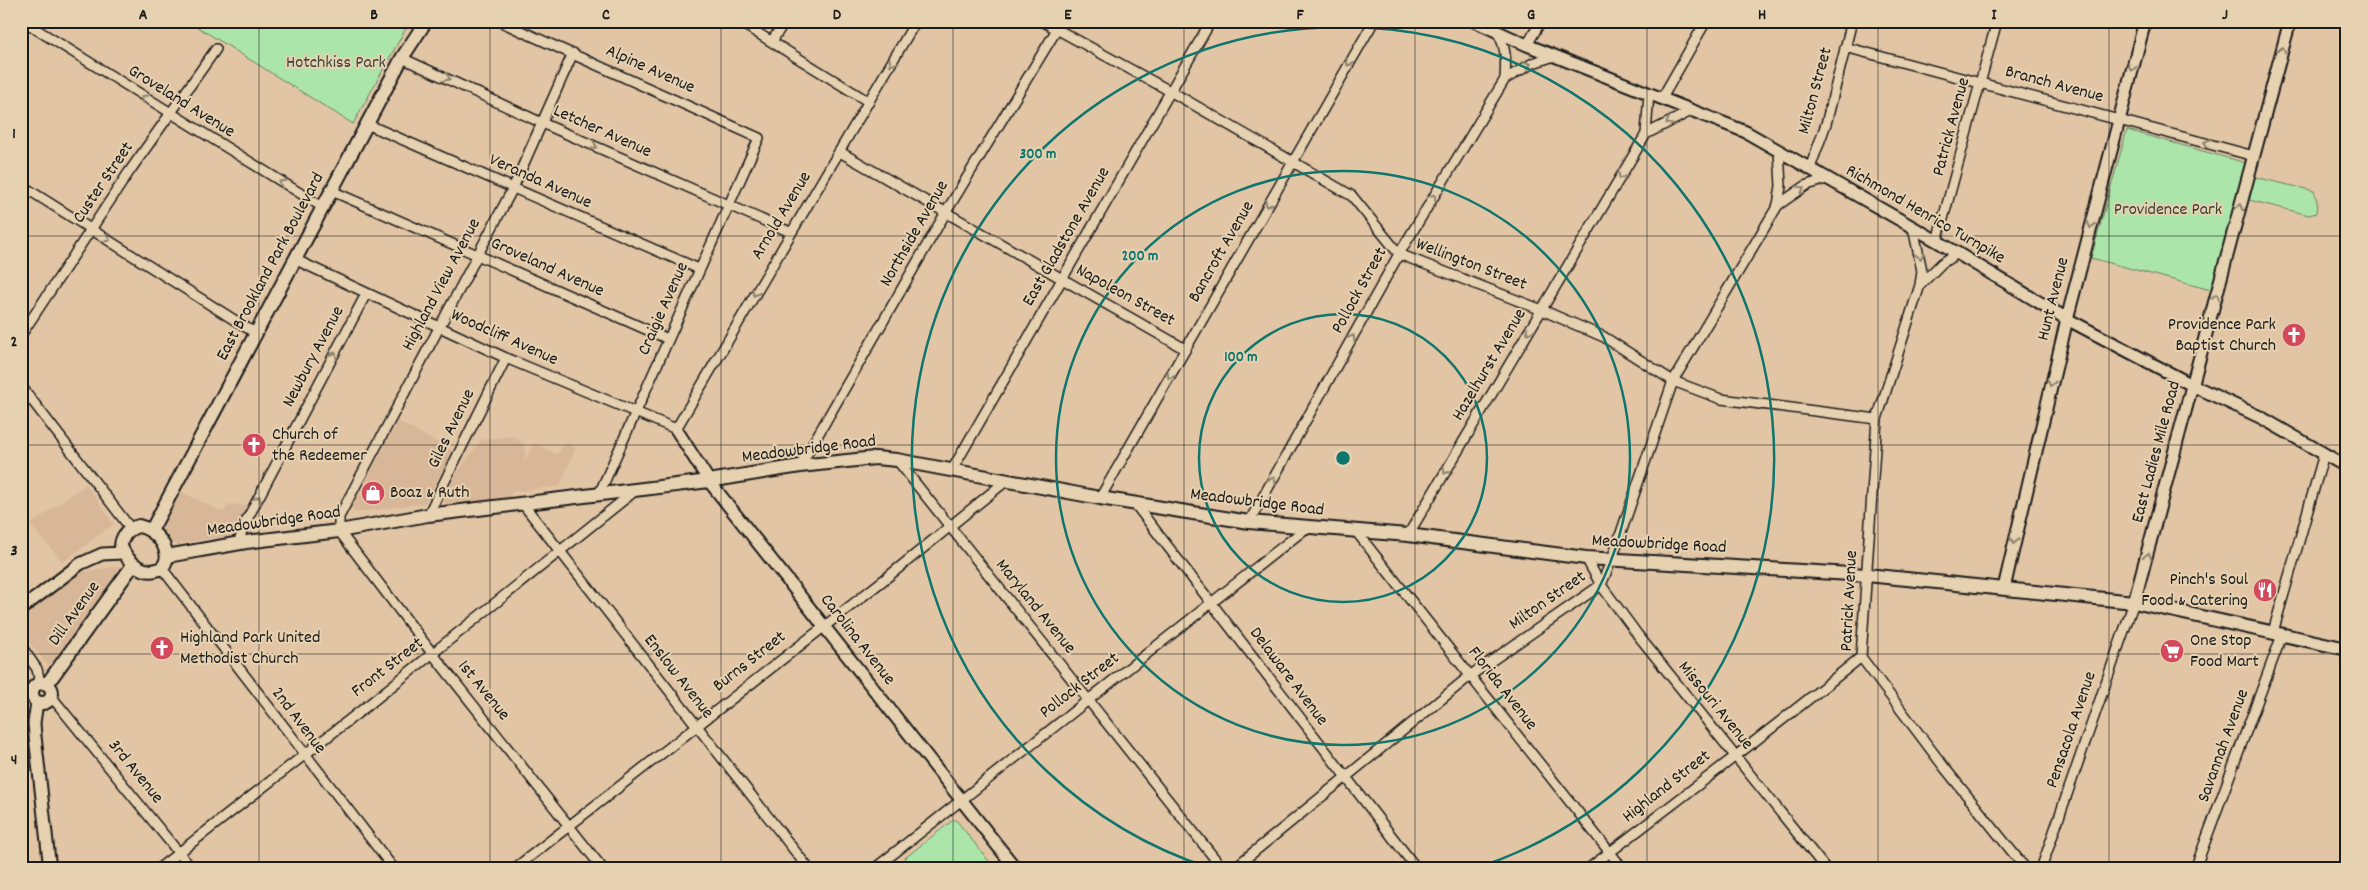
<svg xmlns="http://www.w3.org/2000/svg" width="2368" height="890" viewBox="0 0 2368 890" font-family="Dekko,sans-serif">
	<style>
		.built { fill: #d8b798 }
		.green { fill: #ace5a9; stroke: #648062 }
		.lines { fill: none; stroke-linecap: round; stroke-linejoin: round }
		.minor-casing { stroke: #1c1c1c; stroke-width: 12 }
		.tertiary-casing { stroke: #1c1c1c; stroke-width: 15 }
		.secondary-casing { stroke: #1c1c1c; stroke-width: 16 }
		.minor { stroke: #e6d1b0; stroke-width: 9 }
		.tertiary { stroke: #e6d1b0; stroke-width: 11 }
		.secondary { stroke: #e6d1b0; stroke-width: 12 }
		.oneway { stroke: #8b806d }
		.grid { fill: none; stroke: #1c1c1c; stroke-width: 1; stroke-opacity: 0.55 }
		.ring { fill: none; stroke: #0f766e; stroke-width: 2.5 }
		.labels { text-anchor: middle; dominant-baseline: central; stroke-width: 4; stroke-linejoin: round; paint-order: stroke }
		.park-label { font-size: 18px; fill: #394438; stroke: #e6d1b0 }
		.street-label { font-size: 18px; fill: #1c1c1c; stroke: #e6d1b0 }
		.poi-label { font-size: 18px; fill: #1c1c1c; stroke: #e6d1b0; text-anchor: start }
		.centre { fill: #0f766e; stroke: #e6d1b0; stroke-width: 2.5 }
		.ring-label { font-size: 15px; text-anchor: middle; font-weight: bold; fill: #0f766e; stroke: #e6d1b0; stroke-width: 4; stroke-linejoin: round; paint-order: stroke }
		.neatline { fill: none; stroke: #1c1c1c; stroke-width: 2 }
		.grid-label { font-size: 16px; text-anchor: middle; font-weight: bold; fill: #1c1c1c }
	</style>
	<rect width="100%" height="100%" fill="#e2c5a5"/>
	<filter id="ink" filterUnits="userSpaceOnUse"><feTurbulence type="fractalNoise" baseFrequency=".02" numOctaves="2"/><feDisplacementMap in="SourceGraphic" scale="10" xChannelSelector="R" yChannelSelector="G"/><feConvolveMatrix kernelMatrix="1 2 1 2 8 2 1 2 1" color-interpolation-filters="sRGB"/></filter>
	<g filter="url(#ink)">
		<!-- built -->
		<g class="built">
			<path d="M398,421l55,30 -28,52 -70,10 -4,-5z"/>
			<path d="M512,436l12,8 2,10 -3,11 11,-22 23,11 9,-11 10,5 -16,38 -48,6 -2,5 -65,8 -1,-8 13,-24 24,-33z"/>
			<path d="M86,484l28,40 -51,38 -33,-37z"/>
			<path d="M182,492l41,20 6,-8 21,2 -16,29 -64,10 -11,-9 11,-26z"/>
			<path d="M120,566l-6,14 -18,28 -45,56 -4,1 -26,-33v-15l61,-45z"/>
		</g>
		<!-- green -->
		<g class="green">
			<path d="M188,21h222l-57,103z"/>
			<path d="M2127,130l119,33 -35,127 -120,-32z"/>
			<path d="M2255,177l59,14 3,10 -1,12 -7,2 -60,-15z"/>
			<path d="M953,820h3l39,49h-104z"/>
		</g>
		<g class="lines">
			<!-- minor casing -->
			<g class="minor-casing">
				<g id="minor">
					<path d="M23,21l301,187"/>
					<path d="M499,21l260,117 -160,356"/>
					<path d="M738,21l131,81"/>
					<path d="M1042,21l128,70 182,105 47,58 143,56 62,27 69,44 48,18 156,20"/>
					<path d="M1497,32c10,15 9,30 8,47"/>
					<path d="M772,41l13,-20"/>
					<path d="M1527,45l14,-24"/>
					<path d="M1845,47l409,109"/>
					<path d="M573,53l-60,135 -174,329v14l93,122 171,216"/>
					<path d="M402,58l140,65 248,109"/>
					<path d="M1662,98l44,-77"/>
					<path d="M369,125l330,144"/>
					<path d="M1646,134l47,-24"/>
					<path d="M840,152l345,197"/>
					<path d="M1810,168l16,-44 26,-103"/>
					<path d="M21,185l234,148"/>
					<path d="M332,191l336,148"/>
					<path d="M1778,205l29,-20 20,-6"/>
					<path d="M1913,227l9,44 -2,14 -43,134 -16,238 83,110 82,102"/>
					<path d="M1937,241l60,-220"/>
					<path d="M294,259l212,99 170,71 240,-408"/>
					<path d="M1920,285l22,-22 16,-10"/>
					<path d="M21,335l108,-163 87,-123"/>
					<path d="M21,386l110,143"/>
					<path d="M897,460l326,409"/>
					<path d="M800,466l146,-254 116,-191"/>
					<path d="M952,470l259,-449"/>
					<path d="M1100,498l274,-477"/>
					<path d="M523,504l286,365"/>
					<path d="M1135,504l282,365"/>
					<path d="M428,515l78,-157"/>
					<path d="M1249,522l150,-268 106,-175 28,-16 21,-7"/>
					<path d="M1355,530l268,339"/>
					<path d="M1408,535l238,-401 3,-41"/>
					<path d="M239,543l4,-16 123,-233"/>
					<path d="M1586,558l15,27 36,49 189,235"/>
					<path d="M161,567l233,302"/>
					<path d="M2273,632l51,-178"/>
					<path d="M21,646l16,23 3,14"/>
					<path d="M51,696l141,173"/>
					<path d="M158,869l209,-163 269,-216"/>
					<path d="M514,869l376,-294 116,-94"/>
					<path d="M874,869l431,-340"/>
					<path d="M1233,869l238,-194 130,-90 11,-26 61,-178 105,-176 3,-19 -2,-35"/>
					<path d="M1588,869c91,-70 184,-139 273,-212"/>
					<path d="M2041,869l93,-267"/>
					<path d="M2195,869l87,-234"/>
				</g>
			</g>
			<!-- tertiary casing -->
			<g class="tertiary-casing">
				<g id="tertiary">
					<path d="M1474,21l53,24 219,87 191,109 130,78 125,66 70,33 85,49"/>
					<path d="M676,429l33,52 307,388"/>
					<path d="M2004,588l63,-269 78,-298"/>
					<path d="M2134,602l156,-581"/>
					<path d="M21,609l59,-45 22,-10 21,-1"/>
					<path d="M37,702l-3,21 1,13 15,133"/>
				</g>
			</g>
			<!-- secondary casing -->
			<g class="secondary-casing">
				<g id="secondary">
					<path d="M139,526c9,2 16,7 22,15 21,31 -22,45 -40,6 0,-10 7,-19 18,-21z"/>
					<path d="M151,531l251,-473 24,-37"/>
					<path d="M167,556l79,-14 93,-11 89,-16 281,-34 91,-15 75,-8 22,2 203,38 149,24 159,13 178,23 281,17 267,27 213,47"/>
					<circle cx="42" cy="693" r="10"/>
					<path d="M47,684l86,-119"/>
				</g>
			</g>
			<!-- minor -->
			<use href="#minor" class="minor"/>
			<!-- tertiary -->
			<use href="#tertiary" class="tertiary"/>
			<!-- secondary -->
			<use href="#secondary" class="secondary"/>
		</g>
		<!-- one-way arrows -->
		<defs><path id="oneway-chevron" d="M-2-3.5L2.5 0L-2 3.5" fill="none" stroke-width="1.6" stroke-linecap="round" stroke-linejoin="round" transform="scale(1.25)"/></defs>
		<g class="oneway">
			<use href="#oneway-chevron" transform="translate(2282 50) rotate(-75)"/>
			<use href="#oneway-chevron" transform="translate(892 63) rotate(121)"/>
			<use href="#oneway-chevron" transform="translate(1349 63) rotate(120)"/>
			<use href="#oneway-chevron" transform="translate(1528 65) rotate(-25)"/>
			<use href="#oneway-chevron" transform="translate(2132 68) rotate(105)"/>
			<use href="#oneway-chevron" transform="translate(447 78) rotate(25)"/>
			<use href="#oneway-chevron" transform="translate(144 98) rotate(-148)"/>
			<use href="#oneway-chevron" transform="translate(1669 122) rotate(153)"/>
			<use href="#oneway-chevron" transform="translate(2207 143) rotate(-165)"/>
			<use href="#oneway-chevron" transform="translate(594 146) rotate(24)"/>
			<use href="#oneway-chevron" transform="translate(1621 176) rotate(121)"/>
			<use href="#oneway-chevron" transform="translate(282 183) rotate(-149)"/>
			<use href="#oneway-chevron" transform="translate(1801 189) rotate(-29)"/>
			<use href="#oneway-chevron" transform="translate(1433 197) rotate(-59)"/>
			<use href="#oneway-chevron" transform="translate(1268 204) rotate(120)"/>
			<use href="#oneway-chevron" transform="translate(2240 207) rotate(-75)"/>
			<use href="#oneway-chevron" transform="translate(2091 225) rotate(104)"/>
			<use href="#oneway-chevron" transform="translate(107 239) rotate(33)"/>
			<use href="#oneway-chevron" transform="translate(1920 256) rotate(79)"/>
			<use href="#oneway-chevron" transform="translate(755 293) rotate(120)"/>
			<use href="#oneway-chevron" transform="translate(2216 297) rotate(-75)"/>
			<use href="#oneway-chevron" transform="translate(1529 331) rotate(121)"/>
			<use href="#oneway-chevron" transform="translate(1352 338) rotate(-61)"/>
			<use href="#oneway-chevron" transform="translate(334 355) rotate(-62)"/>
			<use href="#oneway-chevron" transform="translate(1170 376) rotate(120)"/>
			<use href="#oneway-chevron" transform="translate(2051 383) rotate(104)"/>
			<use href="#oneway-chevron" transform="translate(1446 471) rotate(121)"/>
			<use href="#oneway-chevron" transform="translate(1273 480) rotate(-61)"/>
			<use href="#oneway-chevron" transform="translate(258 499) rotate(-62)"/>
			<use href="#oneway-chevron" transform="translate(2014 541) rotate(102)"/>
			<use href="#oneway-chevron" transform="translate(2148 556) rotate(-74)"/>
		</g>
	</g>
	<!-- grid -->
	<path class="grid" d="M259,21v848M490,21v848M721,21v848M953,21v848M1184,21v848M1415,21v848M1647,21v848M1878,21v848M2109,21v848M21,236h2326M21,445h2326M21,654h2326"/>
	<!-- distance rings -->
	<g class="ring">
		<circle cx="1343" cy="458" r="144"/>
		<circle cx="1343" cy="458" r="287"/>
		<path d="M1210 868A431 431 0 1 1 1476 868"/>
	</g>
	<!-- icons -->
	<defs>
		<g id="church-disc" transform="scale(1.25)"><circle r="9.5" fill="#d1495b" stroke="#e6d1b0"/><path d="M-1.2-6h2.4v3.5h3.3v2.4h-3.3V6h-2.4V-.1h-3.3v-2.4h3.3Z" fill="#fff"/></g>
		<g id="shop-disc" transform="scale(1.25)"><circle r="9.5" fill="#d1495b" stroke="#e6d1b0"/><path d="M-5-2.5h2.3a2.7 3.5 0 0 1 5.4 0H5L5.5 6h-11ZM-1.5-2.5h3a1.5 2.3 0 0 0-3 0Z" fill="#fff"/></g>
		<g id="restaurant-disc" transform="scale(1.25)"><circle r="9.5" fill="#d1495b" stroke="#e6d1b0"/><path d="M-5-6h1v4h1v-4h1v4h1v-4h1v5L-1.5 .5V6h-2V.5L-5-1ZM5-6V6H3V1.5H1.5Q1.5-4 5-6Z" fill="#fff"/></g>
		<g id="supermarket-disc" transform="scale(1.25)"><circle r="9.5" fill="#d1495b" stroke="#e6d1b0"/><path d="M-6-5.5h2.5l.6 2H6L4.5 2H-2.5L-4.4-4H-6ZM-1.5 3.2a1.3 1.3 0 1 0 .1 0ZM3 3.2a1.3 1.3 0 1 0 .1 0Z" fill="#fff"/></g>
	</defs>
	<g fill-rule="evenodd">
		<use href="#church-disc" x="2294" y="335"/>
		<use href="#church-disc" x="254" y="445"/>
		<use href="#shop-disc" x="373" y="493"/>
		<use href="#restaurant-disc" x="2265" y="590"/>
		<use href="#church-disc" x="162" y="648"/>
		<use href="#supermarket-disc" x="2172" y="651"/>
	</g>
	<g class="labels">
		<!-- park labels -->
		<g class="park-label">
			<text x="336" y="63">Hotchkiss Park</text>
			<text x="2168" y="210">Providence Park</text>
		</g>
		<!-- street labels -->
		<g class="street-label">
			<text transform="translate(650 70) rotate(24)">Alpine Avenue</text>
			<text transform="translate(2054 85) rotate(15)">Branch Avenue</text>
			<text transform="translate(1816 91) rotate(-75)">Milton Street</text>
			<text transform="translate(181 102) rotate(32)">Groveland Avenue</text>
			<text transform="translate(1952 127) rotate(-75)">Patrick Avenue</text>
			<text transform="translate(602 132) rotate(24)">Letcher Avenue</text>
			<text transform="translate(540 182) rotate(24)">Veranda Avenue</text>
			<text transform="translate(104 183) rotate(-56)">Custer Street</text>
			<text transform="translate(1925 215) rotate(30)">Richmond Henrico Turnpike</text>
			<text transform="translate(782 216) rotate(-59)">Arnold Avenue</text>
			<text transform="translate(915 234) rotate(-60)">Northside Avenue</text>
			<text transform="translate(1067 237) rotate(-60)">East Gladstone Avenue</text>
			<text transform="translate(1222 252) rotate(-60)">Bancroft Avenue</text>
			<text transform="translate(1471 265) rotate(21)">Wellington Street</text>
			<text transform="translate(271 267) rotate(-62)">East Brookland Park Boulevard</text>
			<text transform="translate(547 268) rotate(24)">Groveland Avenue</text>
			<text transform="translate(442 285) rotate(-62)">Highland View Avenue</text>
			<text transform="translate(1360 291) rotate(-61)">Pollock Street</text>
			<text transform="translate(1125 296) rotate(29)">Napoleon Street</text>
			<text transform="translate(2054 299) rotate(-76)">Hunt Avenue</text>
			<text transform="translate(664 309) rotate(-66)">Craigie Avenue</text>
			<text transform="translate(504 338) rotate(24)">Woodcliff Avenue</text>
			<text transform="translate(314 357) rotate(-62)">Newbury Avenue</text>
			<text transform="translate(1490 365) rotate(-59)">Hazelhurst Avenue</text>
			<text transform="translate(452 429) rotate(-64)">Giles Avenue</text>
			<text transform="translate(809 450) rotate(-7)">Meadowbridge Road</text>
			<text transform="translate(2157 452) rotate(-75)">East Ladies Mile Road</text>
			<text transform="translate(1257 503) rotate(7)">Meadowbridge Road</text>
			<text transform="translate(274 522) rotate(-8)">Meadowbridge Road</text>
			<text transform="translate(1659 545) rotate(3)">Meadowbridge Road</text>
			<text transform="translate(1548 601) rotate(-35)">Milton Street</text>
			<text transform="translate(1850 601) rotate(-87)">Patrick Avenue</text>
			<text transform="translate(1035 607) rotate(51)">Maryland Avenue</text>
			<text transform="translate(75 614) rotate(-54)">Dill Avenue</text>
			<text transform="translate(857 640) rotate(52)">Carolina Avenue</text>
			<text transform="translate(750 662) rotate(-38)">Burns Street</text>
			<text transform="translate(388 668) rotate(-38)">Front Street</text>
			<text transform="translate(678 677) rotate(52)">Enslow Avenue</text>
			<text transform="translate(1288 677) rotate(53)">Delaware Avenue</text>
			<text transform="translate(1080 686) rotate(-38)">Pollock Street</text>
			<text transform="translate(1502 689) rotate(52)">Florida Avenue</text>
			<text transform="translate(483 691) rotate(51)">1st Avenue</text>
			<text transform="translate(1715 706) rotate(51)">Missouri Avenue</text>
			<text transform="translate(298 721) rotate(53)">2nd Avenue</text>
			<text transform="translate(2072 730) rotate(-71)">Pensacola Avenue</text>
			<text transform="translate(2224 746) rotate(-70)">Savannah Avenue</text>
			<text transform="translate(135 772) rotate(51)">3rd Avenue</text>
			<text transform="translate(1667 787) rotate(-38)">Highland Street</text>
		</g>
		<!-- poi labels -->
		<g class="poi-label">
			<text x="2276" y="325" text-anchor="end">Providence Park<tspan x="2276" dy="21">Baptist Church</tspan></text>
			<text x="272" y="435">Church of<tspan x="272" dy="21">the Redeemer</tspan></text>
			<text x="390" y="493">Boaz &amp; Ruth</text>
			<text x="2248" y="580" text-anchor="end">Pinch's Soul<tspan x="2248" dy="21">Food &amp; Catering</tspan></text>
			<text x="180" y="638">Highland Park United<tspan x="180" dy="21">Methodist Church</tspan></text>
			<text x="2190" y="641">One Stop<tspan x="2190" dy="21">Food Mart</tspan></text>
		</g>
	</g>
	<circle cx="1343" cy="458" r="8" class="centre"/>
	<g class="ring-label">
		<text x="1038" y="158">300 m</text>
		<text x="1140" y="260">200 m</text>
		<text x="1241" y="361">100 m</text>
	</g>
	<!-- margin -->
	<rect width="2368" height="890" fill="none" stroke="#e6d1b0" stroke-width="55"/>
	<rect x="28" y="28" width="2312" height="834" class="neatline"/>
	<g class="grid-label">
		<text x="143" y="19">A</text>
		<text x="374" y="19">B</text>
		<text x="606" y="19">C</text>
		<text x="837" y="19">D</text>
		<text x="1068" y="19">E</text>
		<text x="1300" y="19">F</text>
		<text x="1531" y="19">G</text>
		<text x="1762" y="19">H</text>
		<text x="1994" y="19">I</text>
		<text x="2225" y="19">J</text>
		<text x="14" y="138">1</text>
		<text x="14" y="346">2</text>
		<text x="14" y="555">3</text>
		<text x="14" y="764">4</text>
	</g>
</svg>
